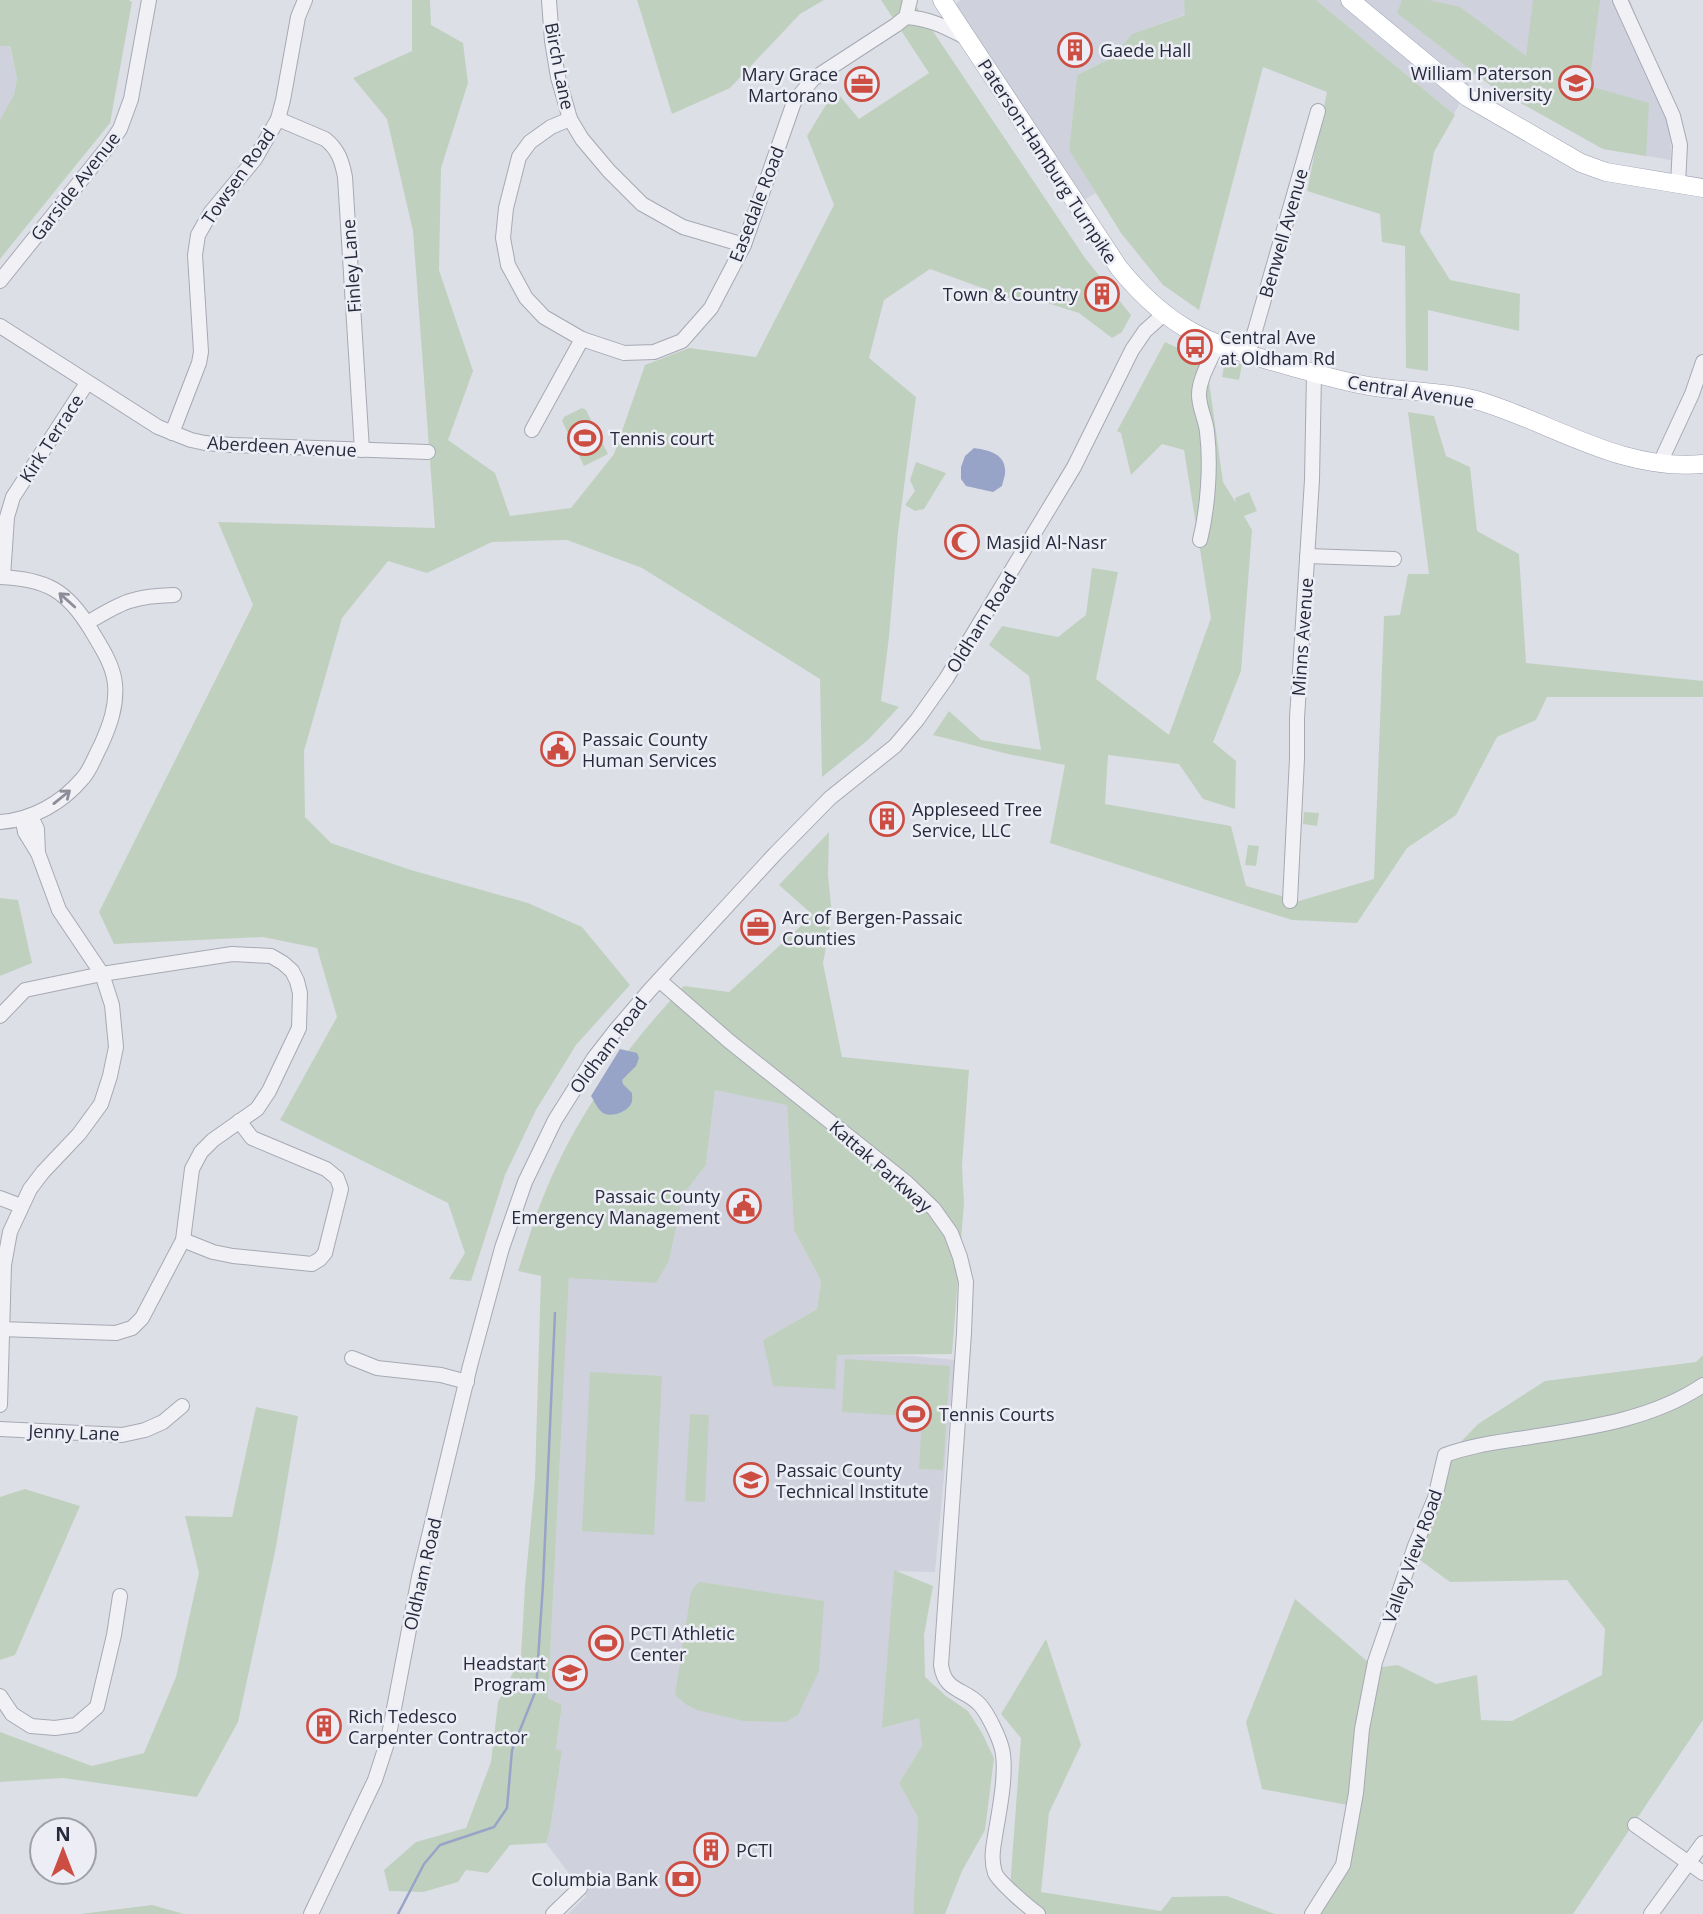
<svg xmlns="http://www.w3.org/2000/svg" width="1703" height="1914" viewBox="0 0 1703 1914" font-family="'Open Sans',sans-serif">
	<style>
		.built { fill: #cfd1dc }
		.green { fill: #bfd1be }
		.water { fill: #98a4c7 }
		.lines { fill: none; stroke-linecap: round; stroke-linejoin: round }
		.stream { stroke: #98a4c7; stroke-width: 2.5 }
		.minor-casing { stroke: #a6a9b4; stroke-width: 16 }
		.major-casing { stroke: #9da0b2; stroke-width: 19 }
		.minor { stroke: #f0f0f5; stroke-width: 14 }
		.major { stroke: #fff; stroke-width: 18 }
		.oneway { stroke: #8c8d99 }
		.labels { text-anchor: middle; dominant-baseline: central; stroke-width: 5; stroke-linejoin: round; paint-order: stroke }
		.poi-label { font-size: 18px; fill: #272a3d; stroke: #edeef5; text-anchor: start }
		.street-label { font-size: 18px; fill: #272a3d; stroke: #edeef5 }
	</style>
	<rect width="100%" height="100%" fill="#dddfe7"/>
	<!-- built -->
	<g class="built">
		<path d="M961,0h223l2,14 -54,20 -19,23 -36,18 -8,75 27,43 -14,8 -127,-196z"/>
		<path d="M1316,0h314l30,78 10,12 1,70 -68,-11 -109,-61 -19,-15 -21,41z"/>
		<path d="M0,6l17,72 -3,17 -9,18 -5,7z"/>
		<path d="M715,1090l72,14 7,126 27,51 -4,28 -54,31 74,15 76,1 42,4 -20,212 -41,-1 -11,157 36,-11 3,29 -23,37 19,33 -5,98h-345l18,-18 -40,-53 4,-13 12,-79 -6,-1 6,-45 -14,-7 21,-421 100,-16 14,-66 23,-30z"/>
	</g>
	<!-- green -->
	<g class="green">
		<path d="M0,0h129l3,2 -22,121 -110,136v-139l14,-25 3,-17 -7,-32h-10z"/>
		<path d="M412,0h18l1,25 32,18 5,40 -27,85 -2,102 34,101 -25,69 47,33 15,43 61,-8 43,-54 31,-89 44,-17 67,9 78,-152 -27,-69 28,-46 24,29 70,-46 -48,-73h31l173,258 46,57 -9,17 -10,6 -33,-25 -35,-11 -26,-1 -88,-32 -46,31 -15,58 47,39 -18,135 -9,105 -8,64 18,6 -31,33 -46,37 -2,-98 -178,-111 -75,-28 -75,2 -65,31 -39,-12 -46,57 -38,133 1,66 26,26 80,27 117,33 54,24 48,58 -54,60 -40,65 -31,65 -34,106 -22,-2 16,-26 -17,-50 -168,-83 57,-103 -20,-69 -54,-11 -149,7 -15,-32 154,-307 -35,-83 217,6 -22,-297 -26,-112 -34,-41 59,-27z"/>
		<path d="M637,0h187l-24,14 -70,74 -58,26z"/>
		<path d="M1184,0h132l139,115 -21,37 -14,80 30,48 70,14 -1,37 -91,-21v61l-22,-3 -1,-122 -23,-4 -2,-28 -73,-23 20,-99 -64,-25 -64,243 -36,-25 -42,-52 -52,-83 8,-75 36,-18 19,-23 53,-19z"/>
		<path d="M1402,0h27l31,7 66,49 7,-56h67l-11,86 60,17 -3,53 -43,-7 -109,-61 -97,-75z"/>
		<path d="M1165,342l47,22 -4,10 15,108 13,21 -1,-5 14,-6 8,19 -13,5 8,14 -11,141 -28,71 23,19 -1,48 -32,-10 -24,-35 -71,-9 -3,49 126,22 15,60 53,15 75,-22 10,-263 16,-1 8,-41h21l-21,-162 26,4 12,40 24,11 7,64 42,23 7,109 177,18v16h-156l-11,23 -39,17 -41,78 -49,33 -50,75 -65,-3 -242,-77 15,-78 -57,-11 -75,-19 16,-24 32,29 60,10 -12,-74 -40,-31 13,-19 56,11 28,-22 6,-47 26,4 -22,107 73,56 42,-117 -27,-168 -22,-6 -31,31 -10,-42 -4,-2z"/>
		<path d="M1225,361l17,3 -3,16 -17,-3z"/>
		<path d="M582,408l4,2 22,44 -24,12 -22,-45 2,-4z"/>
		<path d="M916,462l30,11 -22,36 -9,2 -10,-6 10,-14 -5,-11z"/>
		<path d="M1304,812l15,1 -2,13 -14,-2z"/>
		<path d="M829,832l-1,43 4,40 -9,48 19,94 127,13 -7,96 2,37 -12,151 -115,1 -2,34 -62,-3 -10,-46 54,-31 4,-28 -27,-51 -7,-125 -72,-15 -9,75 -23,30 -14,66 -13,22 -87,-5 -21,420 14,7 -6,44 6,2 -12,79 -4,13 -36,2 -22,28 -22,-3 -8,12 -35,10 -34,-1 -5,-21 32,-28 50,-14 25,-66 7,-60 23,-45 4,-71 10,-107 6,-203 -23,-5c9,-27 17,-55 28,-81 32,-77 81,-144 138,-204l45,6 84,-77 -34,-30z"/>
		<path d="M1248,845l11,1 -3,20 -11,-1z"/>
		<path d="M0,898l18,2 14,63 -32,13z"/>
		<path d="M1703,1355v365l-130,194h-255l40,-107 -96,-18 -16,-67 49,-123 80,69 23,-3 38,19 41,-9 4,45 31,1 90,-46 3,-46 -38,-49 -117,2 -37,-27 41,-106 24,-25 67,-43 151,-19z"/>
		<path d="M845,1359l105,7 -7,104 -24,-1 3,-52 -80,-5z"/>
		<path d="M590,1372l72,4 -8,159 -72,-4z"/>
		<path d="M256,1407l42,9 -22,131 -38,175 -41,75 -134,-19 -63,4v-50l92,34 52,-13 32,-76 23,-104 -14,-57 47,1z"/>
		<path d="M690,1414l19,1 -4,87 -20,-1z"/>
		<path d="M25,1489l55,17 -65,149 -15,5v-163z"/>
		<path d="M894,1570l39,16 -9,49 1,42 21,19 22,15 14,22 12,25 -9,72 -23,41 -17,43h-32l5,-97 -19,-34 23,-37 -3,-28 -37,10z"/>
		<path d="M700,1582l124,19 -5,70 -21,44 -13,7 -41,-1 -47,-11 -10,-5 -12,-10 16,-103 4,-6z"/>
		<path d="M1046,1639l35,106 -32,68 -8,79 120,19 11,-14 55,-1 48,18h-250l-16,-13 12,-163 -20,-24z"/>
		<path d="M152,1905l32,9h-104z"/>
	</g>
	<!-- water -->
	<g class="water">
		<path d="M974,448c13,2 30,5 31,21 1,5 -2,12 -3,17l-9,6 -27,-6 -5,-7v-12l4,-11z"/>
		<path d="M620,1049l17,4 2,5 -3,8 -14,14 1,4 9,9c0,4 1,7 -1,11 -3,7 -18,13 -26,10 -7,-3 -10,-12 -14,-18z"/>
	</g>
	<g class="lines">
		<!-- stream -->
		<path class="stream" d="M398,1914l26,-50 16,-19 54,-18 13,-19 5,-58 24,-60 7,-106 12,-271"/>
		<!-- minor casing -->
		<g class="minor-casing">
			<g id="minor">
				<path d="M549,0l3,41 6,36 12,42 12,20 27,32 33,33 41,23 61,18"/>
				<path d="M1620,0l53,116 7,29 -2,39"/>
				<path d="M906,17c25,2 39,10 61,21"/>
				<path d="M278,119l47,20c13,10 17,22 20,38l17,273"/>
				<path d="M570,119l-19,8 -21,15 -11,15 -13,51 -3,30 5,27 18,33 18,19 38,22 42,14 30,-1 28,-11 29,-33 33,-63 50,-143 19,-23 83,-54 10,-8 4,-17"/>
				<path d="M0,281l107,-133 13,-19 11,-30 18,-99"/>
				<path d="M0,326l158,101 33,13 14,3 27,2 196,7"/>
				<path d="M1248,355l70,-244"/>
				<path d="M532,430l50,-91"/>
				<path d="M172,433l27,-70 2,-11 -6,-97 3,-20 13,-23 44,-53 23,-40 5,-19 15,-83 7,-17"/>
				<path d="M1660,463l32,-69 11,-32"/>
				<path d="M1200,540c8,-32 11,-76 7,-108 -1,-12 -8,-24 -8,-37 0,-17 12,-35 18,-50"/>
				<path d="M1307,556l87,3"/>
				<path d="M0,577c46,2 67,13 91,53 10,17 22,34 24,54 2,22 -5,41 -14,61 -6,11 -10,24 -18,33 -21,25 -51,42 -83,44"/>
				<path d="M3,577l4,-60 6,-20 74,-114"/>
				<path d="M87,623c35,-21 46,-27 87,-28"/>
				<path d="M27,817l5,2 5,10 1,24 -13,-21 -2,-10z"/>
				<path d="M1290,901l7,-143v-40l15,-238 2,-107"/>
				<path d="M659,980l70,61 178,142 27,26 17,24 9,24 6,25 -2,51 -23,332c4,28 24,23 39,40 8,9 19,32 22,44 5,21 -2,59 -6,81 -2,14 -6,28 -1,43 4,9 33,34 43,41"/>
				<path d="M0,1016l25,-26 77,-16 130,-20 39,2 12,7 9,8 5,10 3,12 -1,35 -30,63 -12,18 -44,31 -12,12 -9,17 -9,71 -41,78 -10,10 -16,5 -116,-4"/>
				<path d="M0,1198l21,8"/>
				<path d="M183,1240l30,12 20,4 79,8 8,-5 5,-6 16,-64 -4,-11 -11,-9 -74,-31 -13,-17"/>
				<path d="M352,1358l25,10 64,7 26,7"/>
				<path d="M0,1405l4,-140 6,-33 20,-43 13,-17 36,-38 22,-30 9,-28 6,-29 -4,-42 -10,-31 -43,-64 -21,-57"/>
				<path d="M0,1429l122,6 23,-5 18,-8 19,-16"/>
				<path d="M0,1696l12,18 19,12 24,2 21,-3 21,-18 17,-72 6,-39"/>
				<path d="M1635,1825l68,48"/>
				<path d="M311,1914l64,-134 13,-40 31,-163 51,-211 32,-118 23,-66 30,-62 39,-62 21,-27 34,-40 126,-137 55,-56 65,-52 22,-26 29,-41 128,-212 58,-117 13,-19 19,-17"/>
				<path d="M553,1914l27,-26"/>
				<path d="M1312,1914l31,-49 13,-72 6,-64 13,-67 40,-116 20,-48 10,-43c24,-9 48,-12 73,-16 62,-10 132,-18 185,-54"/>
				<path d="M1651,1914l52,-71"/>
			</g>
		</g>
		<!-- major casing -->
		<g class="major-casing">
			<g id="major">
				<path d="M942,0l177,268c52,64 93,77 170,98 29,8 58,17 87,21 33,5 68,4 100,13 76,22 144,72 227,64"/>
				<path d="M1350,0l117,97 114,66 25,9 97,16"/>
			</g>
		</g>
		<!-- minor -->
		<use href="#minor" class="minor"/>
		<!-- major -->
		<use href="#major" class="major"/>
	</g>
	<!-- one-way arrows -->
	<defs><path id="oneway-shaft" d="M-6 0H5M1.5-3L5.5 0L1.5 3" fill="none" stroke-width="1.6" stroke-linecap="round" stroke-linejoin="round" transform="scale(1.75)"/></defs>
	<g class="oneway">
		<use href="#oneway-shaft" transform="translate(67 600) rotate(-138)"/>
		<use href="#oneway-shaft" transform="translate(62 797) rotate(-39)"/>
	</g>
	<!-- icons -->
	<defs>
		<g id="building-ring" transform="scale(1.75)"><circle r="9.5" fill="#edeef5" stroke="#cc4e43" stroke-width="1.5"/><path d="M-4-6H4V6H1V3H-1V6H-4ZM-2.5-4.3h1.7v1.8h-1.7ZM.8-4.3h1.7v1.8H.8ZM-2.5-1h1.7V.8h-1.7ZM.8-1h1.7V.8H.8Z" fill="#cc4e43"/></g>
		<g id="university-ring" transform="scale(1.75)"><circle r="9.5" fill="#edeef5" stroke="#cc4e43" stroke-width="1.5"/><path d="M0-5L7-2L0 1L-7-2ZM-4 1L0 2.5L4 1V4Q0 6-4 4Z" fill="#cc4e43"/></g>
		<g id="office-ring" transform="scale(1.75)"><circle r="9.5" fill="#edeef5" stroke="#cc4e43" stroke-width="1.5"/><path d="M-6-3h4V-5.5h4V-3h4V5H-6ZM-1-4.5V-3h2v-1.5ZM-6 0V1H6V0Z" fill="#cc4e43"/></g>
		<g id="bus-ring" transform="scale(1.75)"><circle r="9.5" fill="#edeef5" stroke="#cc4e43" stroke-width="1.5"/><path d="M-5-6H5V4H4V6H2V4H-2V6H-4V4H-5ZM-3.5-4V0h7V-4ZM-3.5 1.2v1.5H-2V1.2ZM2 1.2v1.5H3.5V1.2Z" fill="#cc4e43"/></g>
		<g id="stadium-ring" transform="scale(1.75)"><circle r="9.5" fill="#edeef5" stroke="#cc4e43" stroke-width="1.5"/><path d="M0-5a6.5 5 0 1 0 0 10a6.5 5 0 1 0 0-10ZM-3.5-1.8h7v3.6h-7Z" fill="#cc4e43"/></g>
		<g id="mosque-ring" transform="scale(1.75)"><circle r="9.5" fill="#edeef5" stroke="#cc4e43" stroke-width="1.5"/><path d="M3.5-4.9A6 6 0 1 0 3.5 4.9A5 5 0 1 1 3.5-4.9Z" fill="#cc4e43"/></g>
		<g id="civic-ring" transform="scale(1.75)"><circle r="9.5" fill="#edeef5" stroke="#cc4e43" stroke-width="1.5"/><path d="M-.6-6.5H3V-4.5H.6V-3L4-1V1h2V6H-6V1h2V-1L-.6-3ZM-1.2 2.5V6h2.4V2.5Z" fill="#cc4e43"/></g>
		<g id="school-ring" transform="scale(1.75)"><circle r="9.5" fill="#edeef5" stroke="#cc4e43" stroke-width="1.5"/><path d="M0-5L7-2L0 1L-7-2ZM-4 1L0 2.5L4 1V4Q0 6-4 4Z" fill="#cc4e43"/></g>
		<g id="bank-ring" transform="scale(1.75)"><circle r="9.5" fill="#edeef5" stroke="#cc4e43" stroke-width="1.5"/><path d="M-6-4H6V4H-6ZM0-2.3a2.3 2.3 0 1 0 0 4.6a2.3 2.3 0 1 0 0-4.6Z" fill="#cc4e43"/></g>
	</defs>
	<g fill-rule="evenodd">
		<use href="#building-ring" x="1075" y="50"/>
		<use href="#university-ring" x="1576" y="83"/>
		<use href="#office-ring" x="862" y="84"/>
		<use href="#building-ring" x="1102" y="294"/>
		<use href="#bus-ring" x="1195" y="347"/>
		<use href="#stadium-ring" x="585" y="438"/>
		<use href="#mosque-ring" x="962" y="542"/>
		<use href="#civic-ring" x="558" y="749"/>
		<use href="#building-ring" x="887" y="819"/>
		<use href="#office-ring" x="758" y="927"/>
		<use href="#civic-ring" x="744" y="1206"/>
		<use href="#stadium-ring" x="914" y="1414"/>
		<use href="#school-ring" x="751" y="1480"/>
		<use href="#stadium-ring" x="606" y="1643"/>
		<use href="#school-ring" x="570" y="1673"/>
		<use href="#building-ring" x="324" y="1726"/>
		<use href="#building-ring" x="711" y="1850"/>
		<use href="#bank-ring" x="683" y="1879"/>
	</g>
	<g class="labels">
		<!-- poi labels -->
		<g class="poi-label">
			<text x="1100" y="50">Gaede Hall</text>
			<text x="1552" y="73" text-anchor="end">William Paterson<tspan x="1552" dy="21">University</tspan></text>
			<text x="838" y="74" text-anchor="end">Mary Grace<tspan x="838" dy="21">Martorano</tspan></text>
			<text x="1078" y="294" text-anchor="end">Town &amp; Country</text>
			<text x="1220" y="337">Central Ave<tspan x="1220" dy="21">at Oldham Rd</tspan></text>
			<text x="610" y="438">Tennis court</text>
			<text x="986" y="542">Masjid Al-Nasr</text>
			<text x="582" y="739">Passaic County<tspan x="582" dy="21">Human Services</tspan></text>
			<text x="912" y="809">Appleseed Tree<tspan x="912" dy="21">Service, LLC</tspan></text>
			<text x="782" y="917">Arc of Bergen-Passaic<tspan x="782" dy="21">Counties</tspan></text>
			<text x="720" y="1196" text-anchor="end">Passaic County<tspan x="720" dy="21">Emergency Management</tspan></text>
			<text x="939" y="1414">Tennis Courts</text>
			<text x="776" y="1470">Passaic County<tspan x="776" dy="21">Technical Institute</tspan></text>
			<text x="630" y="1633">PCTI Athletic<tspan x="630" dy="21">Center</tspan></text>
			<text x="546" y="1663" text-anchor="end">Headstart<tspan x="546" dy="21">Program</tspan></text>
			<text x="348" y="1716">Rich Tedesco<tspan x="348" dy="21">Carpenter Contractor</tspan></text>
			<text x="736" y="1850">PCTI</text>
			<text x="658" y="1879" text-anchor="end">Columbia Bank</text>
		</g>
		<!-- street labels -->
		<g class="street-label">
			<text transform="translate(560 66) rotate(79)">Birch Lane</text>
			<text transform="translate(1048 161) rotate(57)">Paterson-Hamburg Turnpike</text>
			<text transform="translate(238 176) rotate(-55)">Towsen Road</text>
			<text transform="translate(75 186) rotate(-52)">Garside Avenue</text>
			<text transform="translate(756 204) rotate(-69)">Easedale Road</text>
			<text transform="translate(1283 233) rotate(-74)">Benwell Avenue</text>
			<text transform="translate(351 266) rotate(-94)">Finley Lane</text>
			<text transform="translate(1411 391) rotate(9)">Central Avenue</text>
			<text transform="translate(51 438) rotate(-57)">Kirk Terrace</text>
			<text transform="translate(282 446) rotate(3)">Aberdeen Avenue</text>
			<text transform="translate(981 622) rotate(-58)">Oldham Road</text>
			<text transform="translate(1302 637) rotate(-86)">Minns Avenue</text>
			<text transform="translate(608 1045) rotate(-53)">Oldham Road</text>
			<text transform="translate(881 1166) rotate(41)">Kattak Parkway</text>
			<text transform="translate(74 1432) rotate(2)">Jenny Lane</text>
			<text transform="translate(1412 1556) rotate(-70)">Valley View Road</text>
			<text transform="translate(422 1574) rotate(-77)">Oldham Road</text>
		</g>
	</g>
	<!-- north arrow -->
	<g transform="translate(63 1851)"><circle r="33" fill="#edeef5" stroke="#9ea0ab" stroke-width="2"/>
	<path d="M0-5L12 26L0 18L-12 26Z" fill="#cc4e43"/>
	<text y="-10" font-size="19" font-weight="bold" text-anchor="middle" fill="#272a3d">N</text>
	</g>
</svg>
